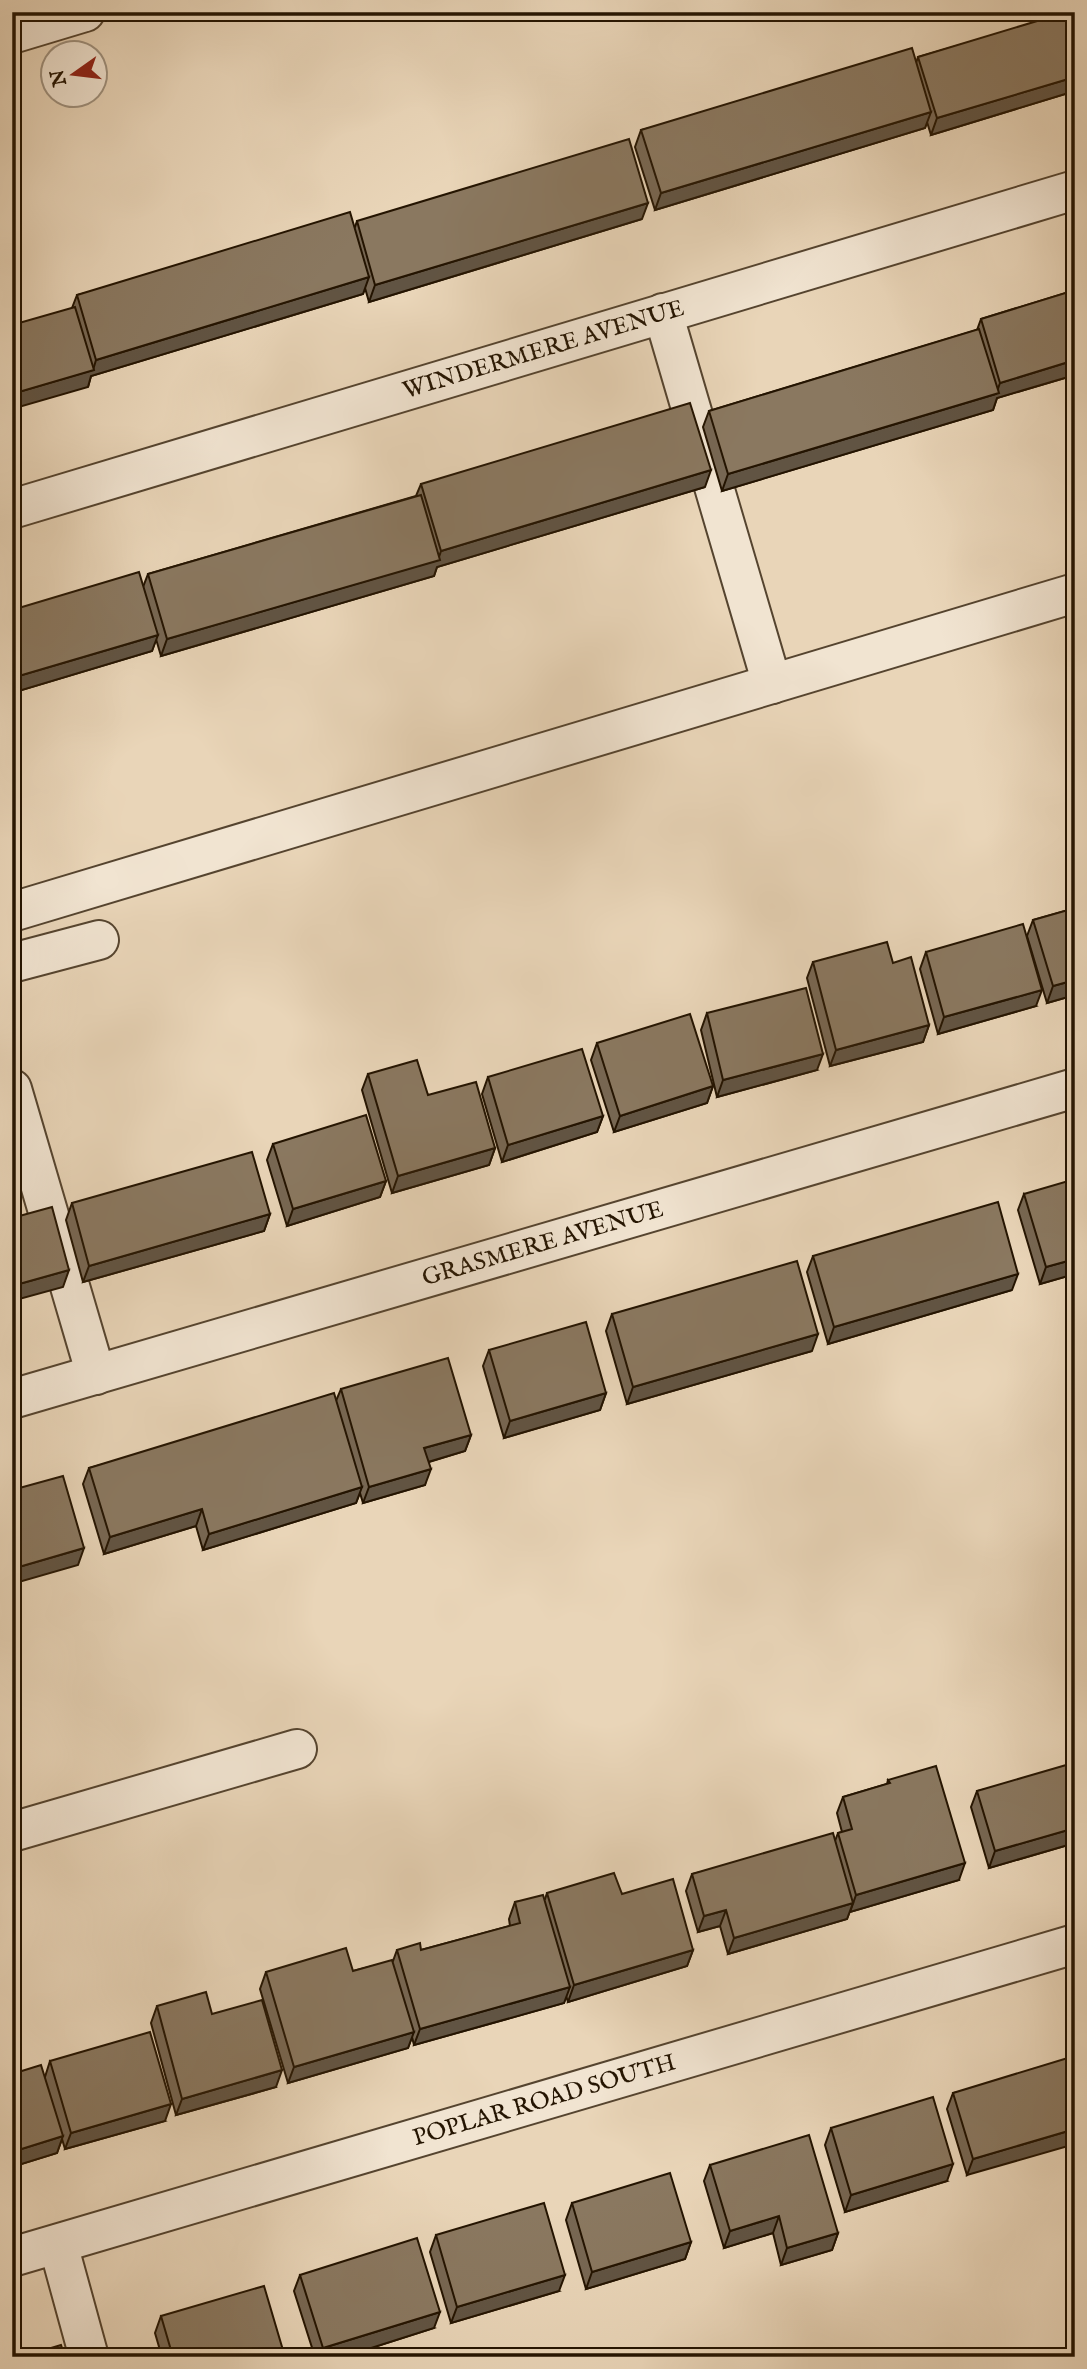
<svg xmlns="http://www.w3.org/2000/svg" width="1087" height="2369" viewBox="0 0 1087 2369" font-family="'IM FELL English',serif">
	<style>
		.lines { fill: none; stroke-linecap: round; stroke-linejoin: round }
		.minor-casing { stroke: #55442f; stroke-width: 42 }
		.minor { stroke: #f1e4d1; stroke-width: 38 }
		.wall { fill: #776753; stroke: #241401; stroke-width: 2 }
		.shaded-wall { fill: #615443; stroke: #241401; stroke-width: 2 }
		.building { fill: #8a7860; stroke: #241401; stroke-width: 2 }
		.labels { text-anchor: middle; dominant-baseline: central; stroke-width: 5; stroke-linejoin: round; paint-order: stroke }
		.street-label { font-size: 24px; fill: #241401; stroke: #f1e4d1 }
	</style>
	<rect width="100%" height="100%" fill="#e9d5b8"/>
	<filter id="stains"><feTurbulence type="fractalNoise" baseFrequency=".00286" numOctaves="4"/><feColorMatrix values="0 0 0 0 .2 0 0 0 0 .09 0 0 0 0 .02 0 0 0 .5 -.17"/></filter>
	<radialGradient id="worn" r=".72"><stop offset=".6" stop-color="#630" stop-opacity="0"/><stop offset="1" stop-color="#630" stop-opacity=".3"/></radialGradient>
	<g class="lines">
		<!-- minor casing -->
		<g class="minor-casing">
			<g id="minor">
				<path d="M12,34l73,-22"/>
				<path d="M663,313l109,371"/>
				<path id="s1" d="M12,509l1063,-319"/>
				<path d="M12,912l1063,-319"/>
				<path d="M12,963l87,-23"/>
				<path d="M12,1089l84,286"/>
				<path id="s2" d="M12,1399l1063,-311"/>
				<path d="M12,1832l285,-83"/>
				<path d="M58,2244l31,113"/>
				<path id="s3" d="M12,2257l1063,-313"/>
			</g>
		</g>
		<!-- minor -->
		<use href="#minor" class="minor"/>
	</g>
	<!-- wall -->
	<g class="wall">
		<path d="M1075,12v79l-144,44 -4,-13 -2,6 -270,82 -20,-63 6,-17 275,-67 2,-6z"/>
		<path d="M642,219l-273,83 -4,-14 -2,6 -272,82 -3,11 -16,-79 5,-13 278,-68 2,-6z"/>
		<path d="M1075,290v85l-78,23 -4,12 -271,81 -19,-64 6,-16 268,-81 4,-11z"/>
		<path d="M421,484l284,3 -268,80 -3,9 -273,80 -5,-17 -4,12 -140,42v-83l131,-23 5,-13 268,-78z"/>
		<path d="M1075,908v87l-28,8 -20,-67 6,-16z"/>
		<path d="M926,952l110,54 -98,28 -18,-65z"/>
		<path d="M813,962l80,1 36,62 -6,17 -93,24 -23,-88z"/>
		<path d="M707,1013l110,57 -100,27 -16,-67z"/>
		<path d="M597,1043l116,43 -6,17 -93,29 -23,-72z"/>
		<path d="M368,1074l60,21 67,53 -6,17 -97,28 -30,-103z"/>
		<path d="M488,1077l115,39 -6,16 -95,30 -20,-68z"/>
		<path d="M273,1144l113,37 -6,16 -93,29 -20,-66z"/>
		<path d="M1024,1194l51,80 -35,10 -22,-74z"/>
		<path d="M72,1203l198,11 -6,17 -181,51 -17,-62z"/>
		<path d="M813,1256l199,34 -184,54 -21,-72z"/>
		<path d="M612,1314l200,37 -185,53 -21,-73z"/>
		<path d="M489,1350l117,43 -6,17 -96,28 -21,-72z"/>
		<path d="M341,1389l130,46 -6,16 -36,11 -4,23 -62,18 -3,-10 -4,10 -153,47 -7,-24 -92,28 -21,-70 6,-16 247,-67z"/>
		<path d="M1075,1769v74l-86,25 -18,-61 6,-16z"/>
		<path d="M888,1780l71,100 -109,32v-1l-3,8 -119,35 -8,-28 -22,6 -12,-41 6,-17 143,-33 3,-8 4,-1 -5,-19 6,-16 44,-13z"/>
		<path d="M547,1893l75,1 71,56 -6,16 -119,36 -2,-6 -2,7 -150,42 -2,-8 -4,11 -120,35 -28,-94 6,-17 87,-1 40,-10 4,-11h24l89,-24 -1,-7 6,-17 30,-3z"/>
		<path d="M157,2006l55,8 64,73 -100,28 -25,-92z"/>
		<path d="M50,2061l115,60 -100,28 -3,-10 -5,14 -45,14v-93l33,3z"/>
		<path d="M1075,2068l-108,107 -20,-66 6,-16z"/>
		<path d="M831,2128l116,53 -102,31 -20,-67z"/>
		<path d="M710,2165l128,68 -6,17 -51,15 -8,-32 -49,15 -20,-67z"/>
		<path d="M572,2203l119,39 -6,17 -99,30 -20,-69z"/>
		<path d="M436,2235l123,56 -108,32 -21,-71z"/>
		<path d="M300,2275l134,53 -91,29h-28l-21,-66z"/>
		<path d="M161,2316l124,41h-123l-7,-24z"/>
	</g>
	<!-- shaded-wall -->
	<g class="shaded-wall">
		<path d="M1075,77v14l-144,44 6,-17z"/>
		<path d="M931,112l-6,16 -270,82 6,-17z"/>
		<path d="M648,203l-6,16 -273,83 6,-17z"/>
		<path d="M369,277l-6,17 -272,82 -3,11 -76,22v-15l81,-24 3,-10z"/>
		<path d="M1075,360v15l-78,23 -4,12 -271,81 6,-17 268,-80 4,-11z"/>
		<path d="M711,470l-6,17 -268,80 -3,9 -273,80 6,-17 271,-79 3,-9z"/>
		<path d="M158,635l-6,16 -140,42v-15z"/>
		<path d="M1075,980v15l-28,8 6,-17z"/>
		<path d="M1042,990l-6,16 -98,28 6,-17z"/>
		<path d="M929,1025l-6,17 -93,24 6,-16z"/>
		<path d="M823,1054l-6,16 -100,27 6,-17z"/>
		<path d="M713,1086l-6,17 -93,29 6,-16z"/>
		<path d="M603,1116l-6,16 -95,30 6,-17z"/>
		<path d="M495,1148l-6,17 -97,28 6,-17z"/>
		<path d="M386,1181l-6,16 -93,29 6,-17z"/>
		<path d="M270,1214l-6,17 -181,51 6,-16z"/>
		<path d="M1075,1259v15l-35,10 6,-17z"/>
		<path d="M69,1270l-6,17 -51,14v-15z"/>
		<path d="M1018,1274l-6,16 -184,54 6,-17z"/>
		<path d="M818,1334l-6,17 -185,53 6,-17z"/>
		<path d="M606,1393l-6,17 -96,28 6,-17z"/>
		<path d="M471,1435l-6,16 -47,14 6,-17z"/>
		<path d="M431,1469l-6,16 -62,18 6,-16z"/>
		<path d="M362,1487l-6,16 -153,47 6,-16z"/>
		<path d="M202,1509l-6,17 -92,28 6,-17z"/>
		<path d="M84,1548l-6,17 -66,19v-15z"/>
		<path d="M1075,1828v15l-86,25 6,-17z"/>
		<path d="M965,1863l-6,17 -109,32 6,-17z"/>
		<path d="M853,1903l-6,16 -119,35 6,-16z"/>
		<path d="M726,1910l-6,16 -22,6 6,-16z"/>
		<path d="M693,1950l-6,16 -119,36 6,-17z"/>
		<path d="M570,1987l-6,16 -150,42 6,-16z"/>
		<path d="M414,2032l-6,16 -120,35 6,-16z"/>
		<path d="M282,2070l-6,17 -100,28 6,-16z"/>
		<path d="M171,2104l-6,17 -100,28 6,-16z"/>
		<path d="M1075,2129v15l-108,31 6,-16z"/>
		<path d="M63,2136l-6,17 -45,14v-15z"/>
		<path d="M953,2164l-6,17 -102,31 6,-17z"/>
		<path d="M779,2216l-6,17 -49,15 6,-17z"/>
		<path d="M838,2233l-6,17 -51,15 6,-17z"/>
		<path d="M691,2242l-6,17 -99,30 6,-17z"/>
		<path d="M565,2275l-6,16 -108,32 6,-16z"/>
		<path d="M440,2312l-6,16 -91,29h-23l3,-9z"/>
	</g>
	<!-- building -->
	<g class="building">
		<path d="M1067,12h8v65l-138,41 -19,-61z"/>
		<path d="M912,48l19,64 -270,81 -20,-63z"/>
		<path d="M629,139l19,64 -273,82 -18,-64z"/>
		<path d="M350,212l19,65 -273,83 -19,-65z"/>
		<path d="M1075,290v70l-75,23 -19,-64z"/>
		<path d="M75,307l19,63 -82,24v-69z"/>
		<path d="M979,329l20,64 -271,81 -19,-63z"/>
		<path d="M690,403l21,67 -270,81 -20,-67z"/>
		<path d="M421,495l19,65 -273,79 -19,-65z"/>
		<path d="M139,572l19,63 -146,43v-68z"/>
		<path d="M1075,908v72l-22,6 -20,-66z"/>
		<path d="M1023,924l19,66 -98,27 -18,-65z"/>
		<path d="M887,942l6,21 18,-6 18,68 -93,25 -23,-88z"/>
		<path d="M806,988l17,66 -100,26 -16,-67z"/>
		<path d="M690,1014l23,72 -93,30 -23,-73z"/>
		<path d="M582,1049l21,67 -95,29 -20,-68z"/>
		<path d="M417,1060l11,35 48,-13 19,66 -97,28 -30,-102z"/>
		<path d="M366,1115l20,66 -93,28 -20,-65z"/>
		<path d="M252,1152l18,62 -181,52 -17,-63z"/>
		<path d="M1075,1179v80l-29,8 -22,-73z"/>
		<path d="M998,1202l20,72 -184,53 -21,-71z"/>
		<path d="M52,1207l17,63 -57,16v-68z"/>
		<path d="M797,1261l21,73 -185,53 -21,-73z"/>
		<path d="M586,1322l20,71 -96,28 -21,-71z"/>
		<path d="M448,1358l23,77 -47,13 7,21 -62,18 -28,-98z"/>
		<path d="M334,1393l28,94 -153,47 -7,-25 -92,28 -21,-69z"/>
		<path d="M63,1476l21,72 -72,21v-79z"/>
		<path d="M1073,1763l2,6v59l-80,23 -18,-60z"/>
		<path d="M936,1766l29,97 -109,32 -18,-62 14,-4 -9,-32 47,-14 -2,-3z"/>
		<path d="M833,1833l20,70 -119,35 -8,-28 -22,6 -12,-42z"/>
		<path d="M614,1873l8,21 51,-15 20,71 -119,35 -27,-92z"/>
		<path d="M543,1895l27,92 -150,42 -23,-79 23,-7 1,7 99,-27 -5,-21z"/>
		<path d="M346,1948l7,23 39,-11 22,72 -120,35 -28,-95z"/>
		<path d="M206,1992l6,22 50,-14 20,70 -100,29 -25,-93z"/>
		<path d="M150,2032l21,72 -100,29 -21,-72z"/>
		<path d="M1071,2057l4,11v61l-102,30 -20,-66z"/>
		<path d="M41,2065l22,71 -51,16v-78z"/>
		<path d="M933,2097l20,67 -102,31 -20,-67z"/>
		<path d="M809,2135l29,98 -51,15 -8,-32 -49,15 -20,-66z"/>
		<path d="M670,2173l21,69 -99,30 -20,-69z"/>
		<path d="M544,2203l21,72 -108,32 -21,-72z"/>
		<path d="M417,2238l23,74 -117,36 -23,-73z"/>
		<path d="M264,2286l21,71h-112l-12,-41z"/>
		<path d="M61,2345l4,12h-44z"/>
	</g>
	<g class="labels">
		<!-- street labels -->
		<g class="street-label">
			<text stroke="none"><textPath href="#s1" startOffset="555">WINDERMERE AVENUE</textPath></text>
			<text stroke="none"><textPath href="#s2" startOffset="553">GRASMERE AVENUE</textPath></text>
			<text stroke="none"><textPath href="#s3" startOffset="555">POPLAR ROAD SOUTH</textPath></text>
		</g>
	</g>
	<!-- margin -->
	<rect width="1087" height="2369" fill="none" stroke="#e9d5b8" stroke-width="42"/>
	<rect x="14" y="14" width="1059" height="2341" fill="none" stroke="#241401" stroke-width="3.5"/>
	<rect x="21" y="21" width="1045" height="2327" fill="none" stroke="#241401" stroke-width="2"/>
	<!-- north arrow -->
	<g transform="translate(74 74) rotate(256)"><circle r="33" fill="#f1e4d1" stroke="#9f917e" stroke-width="2"/>
	<path d="M0-5L12 26L0 18L-12 26Z" fill="#8f2418"/>
	<text y="-10" font-size="19" font-weight="bold" text-anchor="middle" fill="#241401">N</text>
	</g>
	<rect width="100%" height="100%" filter="url(#stains)"/>
	<rect width="100%" height="100%" fill="url(#worn)"/>
</svg>
